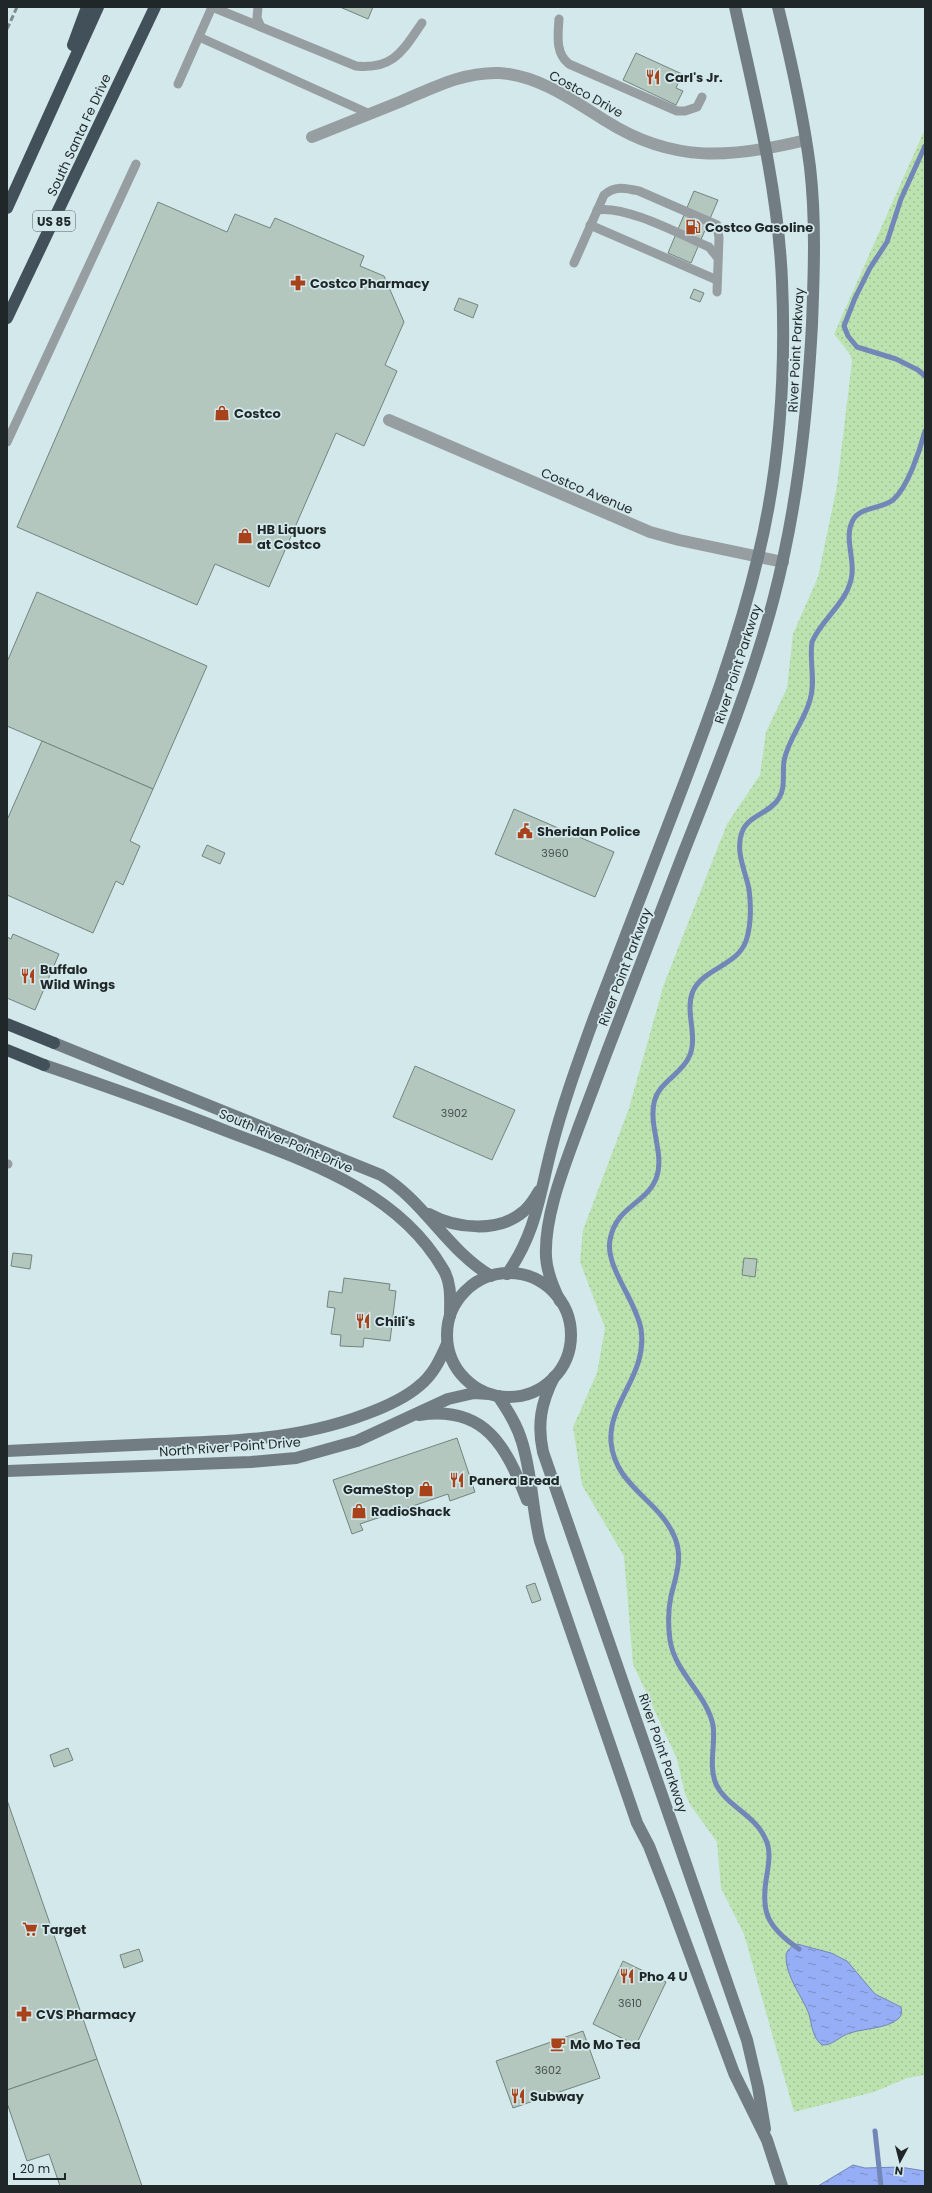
<svg xmlns="http://www.w3.org/2000/svg" width="932" height="2193" viewBox="0 0 932 2193" font-family="Poppins,sans-serif">
	<style>
		.grass { fill: url(#grass-dots) }
		.water { fill: url(#water-ripples); stroke: #7286b8 }
		.lines { fill: none; stroke-linecap: round; stroke-linejoin: round }
		.stream { stroke: #7286b8; stroke-width: 5 }
		.building { fill: #b3c7bf; stroke: #72847d }
		.lane { stroke: #979ea2; stroke-width: 9 }
		.street { stroke: #979ea2; stroke-width: 12 }
		.secondary { stroke: #727c83; stroke-width: 12 }
		.highway { stroke: #425059; stroke-width: 12 }
		.rail { stroke: #7e8d8f; stroke-width: 3; stroke-dasharray: 6 3; stroke-linecap: butt }
		.labels { text-anchor: middle; dominant-baseline: central; stroke-width: 3.5; stroke-linejoin: round; paint-order: stroke }
		.number-label { font-size: 11px; fill: #444f4e }
		.shield { fill: #d3e8eb; stroke: #556162; stroke-width: 1 }
		.shield-label { font-size: 12px; font-weight: bold; fill: #1f2728 }
		.poi-label { font-size: 13px; font-weight: bold; fill: #1f2728; stroke: #d3e8eb; text-anchor: start }
		.street-label { font-size: 13px; fill: #1f2728; stroke: #d3e8eb }
	</style>
	<defs>
		<pattern id="grass-dots" width="8" height="8" patternUnits="userSpaceOnUse"><rect width="8" height="8" fill="#bbe2af"/><path d="M2 2h.1M6 6h.1" fill="none" stroke="#a0c297" stroke-width="1.8" stroke-linecap="round"/></pattern>
		<pattern id="water-ripples" width="26" height="14" patternUnits="userSpaceOnUse"><rect width="26" height="14" fill="#96aef5"/><path d="M2 4q2-2 4 0t4 0M15 11q2-2 4 0t4 0" fill="none" stroke="#7a8ec6"/></pattern>
	</defs>
	<rect width="100%" height="100%" fill="#d3e8eb"/>
	<!-- grass -->
	<path class="grass" d="M925,129v1946l-18,3 -33,14 -80,20 -50,-178 -23,-46 -4,-46 -26,-36 -6,-12 -8,-35 -44,-95 -9,-108 -42,-71 -9,-58 24,-54 8,-45 -25,-66 3,-32 46,-122 35,-124 63,-160 33,-49 6,-43 21,-44 6,-54 25,-57 19,-91 15,-125 -2,-7 -16,-20z"/>
	<!-- water -->
	<g class="water">
		<path d="M797,1944l34,9 16,8 28,33 26,13c1,5 1,9 -3,12 -12,10 -33,9 -48,14 -10,3 -18,13 -28,12 -10,-8 -10,-20 -13,-31 -7,-18 -23,-37 -23,-57 0,-7 5,-10 11,-13z"/>
		<path d="M853,2165l12,3 35,-1 25,4v15h-107z"/>
	</g>
	<g class="lines">
		<!-- stream -->
		<g class="stream">
			<path d="M925,146l-24,53 -14,43 -17,26 -15,30 -11,28 4,10 9,11 39,12 22,11 7,6"/>
			<path d="M799,1949c-32,-22 -39,-37 -32,-75 2,-12 4,-25 -2,-36 -11,-24 -39,-32 -49,-54 -8,-19 0,-40 -3,-59 -7,-32 -38,-52 -43,-85 -2,-15 -2,-30 1,-44 5,-20 12,-38 4,-58 -15,-38 -60,-51 -64,-96 -3,-40 37,-67 30,-113 -5,-29 -36,-62 -31,-89 6,-35 38,-36 47,-64 7,-23 -8,-49 -3,-73 4,-21 27,-28 35,-46 10,-21 -5,-45 4,-66 11,-23 44,-25 53,-50 5,-15 5,-36 3,-52 -4,-19 -14,-38 -7,-57 6,-17 29,-19 37,-34 7,-11 3,-25 5,-37 4,-22 20,-39 26,-61 6,-19 -1,-38 2,-58 10,-24 37,-40 40,-68 2,-17 -8,-38 1,-54 7,-13 28,-11 40,-20 15,-13 27,-50 32,-69"/>
			<path d="M875,2131l6,55"/>
		</g>
	</g>
	<!-- building -->
	<g class="building">
		<path d="M340,7h33l-5,12z"/>
		<path d="M636,53l46,21 -6,14 7,3 -7,14 -53,-25z"/>
		<path d="M694,191l24,9 -27,63 -23,-10z"/>
		<path d="M158,202l69,30 8,-18 35,14 5,-10 89,38 -4,10 24,10 20,46 -19,43 12,6 -33,75 -28,-13 -67,154 -54,-23 -18,41 -180,-78z"/>
		<path d="M694,289l10,4 -4,9 -10,-4z"/>
		<path d="M459,298l19,7 -5,13 -19,-8z"/>
		<path d="M37,592l170,74 -54,123 -146,-63v-64z"/>
		<path d="M42,741l111,48 -23,52 10,5 -17,39 -7,-4 -23,52 -86,-38v-75z"/>
		<path d="M514,809l100,43 -19,45 -100,-43z"/>
		<path d="M207,845l18,8 -5,11 -18,-8z"/>
		<path d="M13,934l46,20 -24,56 -28,-12v-61l4,2z"/>
		<path d="M415,1066l100,44 -23,50 -99,-43z"/>
		<path d="M13,1253l19,2 -2,14 -19,-3z"/>
		<path d="M744,1258l13,1 -2,18 -13,-2z"/>
		<path d="M344,1278l46,6 -1,6 7,1 -6,50 -26,-3 -1,9 -23,-1 1,-11 -10,-1 4,-26 -8,-1 2,-16 13,2z"/>
		<path d="M457,1438l18,54 -25,9 -2,-7 -88,30 3,6 -11,4 -19,-54z"/>
		<path d="M535,1583l6,17 -9,3 -6,-17z"/>
		<path d="M68,1748l5,12 -19,7 -4,-12z"/>
		<path d="M7,1800l90,259 -90,31z"/>
		<path d="M139,1949l4,12 -19,7 -4,-13z"/>
		<path d="M623,1961l43,21 -30,63 -43,-21z"/>
		<path d="M583,2031l17,47 -87,30 -17,-47z"/>
		<path d="M97,2059l21,58 24,69h-82l-11,-32 -22,7 -20,-58v-13z"/>
	</g>
	<g class="lines">
		<!-- lane -->
		<g class="lane">
			<path d="M212,7l49,20"/>
			<path d="M258,7l-1,11 4,9 95,39c38,4 47,-16 66,-43"/>
			<path d="M559,19c-1,16 -4,34 10,45l108,47h8l12,-4 5,-10"/>
			<path d="M199,37l171,77"/>
			<path d="M178,84l34,-77"/>
			<path d="M597,210c29,-5 84,25 112,37l8,10"/>
			<path d="M590,225l127,55"/>
			<path d="M574,263l30,-68c11,-10 22,-7 35,-4l78,34 2,13 -2,54"/>
			<path d="M7,442l129,-278"/>
			<path d="M7,1164h1"/>
		</g>
		<!-- street -->
		<g class="street">
			<path d="M312,137c30,-12 60,-24 90,-36 33,-14 61,-29 97,-28 39,2 75,28 107,48 68,43 126,37 200,19"/>
			<path d="M389,420l261,112 29,8 104,22"/>
		</g>
		<!-- secondary -->
		<g class="secondary">
			<path d="M54,1043l327,132c44,27 66,75 110,101"/>
			<path d="M44,1065c62,21 124,43 185,67 79,30 169,59 214,137 9,14 7,32 7,47"/>
			<path d="M429,1214c27,15 70,19 95,-3 6,-5 11,-13 15,-20"/>
			<circle cx="509" cy="1335" r="62"/>
			<path d="M507,1274c29,-41 32,-77 44,-124 11,-44 27,-88 43,-132 27,-72 55,-144 83,-216 31,-81 61,-161 81,-245 22,-90 28,-185 24,-276 -4,-94 -27,-183 -47,-274"/>
			<path d="M560,1301c-7,-14 -13,-28 -14,-44 -2,-42 19,-92 33,-131 34,-91 69,-182 104,-272 33,-84 67,-167 90,-253 24,-91 34,-183 39,-277 2,-52 4,-105 -2,-157 -7,-54 -19,-107 -32,-160"/>
			<path d="M554,1377c-13,26 -17,47 -11,75l204,588 11,47 7,42"/>
			<path d="M498,1396c10,15 19,29 24,46 10,32 10,67 18,99l97,282 12,23 21,54 64,173 33,67 15,46"/>
			<path d="M419,1415c66,-10 87,31 108,85"/>
			<path d="M7,1451c49,-2 99,-5 148,-7 72,-2 143,-4 211,-30 19,-7 38,-15 53,-28 14,-11 21,-26 28,-42"/>
			<path d="M7,1471l244,-9 45,-4 61,-17 91,-42 26,-6 15,1"/>
		</g>
		<!-- highway -->
		<g class="highway">
			<path d="M73,45l14,-38"/>
			<path d="M7,208l91,-201"/>
			<path d="M7,318l148,-311"/>
			<path d="M7,1024l47,19"/>
			<path d="M7,1050l37,15"/>
		</g>
		<!-- rail -->
		<path class="rail" d="M7,29l10,-22"/>
	</g>
	<!-- icons -->
	<defs>
		<g id="restaurant-bare" transform="scale(1.2)"><path d="M-5-6h1v4h1v-4h1v4h1v-4h1v5L-1.5 .5V6h-2V.5L-5-1ZM5-6V6H3V1.5H1.5Q1.5-4 5-6Z" fill="#a8421a" stroke="#d3e8eb" stroke-width="2.5" paint-order="stroke"/></g>
		<g id="fuel-bare" transform="scale(1.2)"><path d="M-5.5-6h7V0h2V4h1.3V-2.5L3-4.5l.8-.8L6-3V5H2.5V1h-1V6h-7ZM-4.2-4.7v3.2H.2V-4.7Z" fill="#a8421a" stroke="#d3e8eb" stroke-width="2.5" paint-order="stroke"/></g>
		<g id="pharmacy-bare" transform="scale(1.2)"><path d="M-2-6h4v4h4v4h-4v4h-4v-4h-4v-4h4Z" fill="#a8421a" stroke="#d3e8eb" stroke-width="2.5" paint-order="stroke"/></g>
		<g id="shop-bare" transform="scale(1.2)"><path d="M-5-2.5h2.3a2.7 3.5 0 0 1 5.4 0H5L5.5 6h-11ZM-1.5-2.5h3a1.5 2.3 0 0 0-3 0Z" fill="#a8421a" stroke="#d3e8eb" stroke-width="2.5" paint-order="stroke"/></g>
		<g id="civic-bare" transform="scale(1.2)"><path d="M-.6-6.5H3V-4.5H.6V-3L4-1V1h2V6H-6V1h2V-1L-.6-3ZM-1.2 2.5V6h2.4V2.5Z" fill="#a8421a" stroke="#d3e8eb" stroke-width="2.5" paint-order="stroke"/></g>
		<g id="supermarket-bare" transform="scale(1.2)"><path d="M-6-5.5h2.5l.6 2H6L4.5 2H-2.5L-4.4-4H-6ZM-1.5 3.2a1.3 1.3 0 1 0 .1 0ZM3 3.2a1.3 1.3 0 1 0 .1 0Z" fill="#a8421a" stroke="#d3e8eb" stroke-width="2.5" paint-order="stroke"/></g>
		<g id="cafe-bare" transform="scale(1.2)"><path d="M-5.5-4.5H6V0H3Q3 3.5 0 3.5H-2.5Q-5.5 3.5-5.5 0ZM3-3.2v2h1.7v-2ZM-6 4.5H4V6H-6Z" fill="#a8421a" stroke="#d3e8eb" stroke-width="2.5" paint-order="stroke"/></g>
	</defs>
	<g fill-rule="evenodd">
		<use href="#restaurant-bare" x="653" y="77"/>
		<use href="#fuel-bare" x="693" y="227"/>
		<use href="#pharmacy-bare" x="298" y="283"/>
		<use href="#shop-bare" x="222" y="413"/>
		<use href="#shop-bare" x="245" y="536"/>
		<use href="#civic-bare" x="525" y="831"/>
		<use href="#restaurant-bare" x="28" y="976"/>
		<use href="#restaurant-bare" x="363" y="1321"/>
		<use href="#restaurant-bare" x="457" y="1480"/>
		<use href="#shop-bare" x="426" y="1489"/>
		<use href="#shop-bare" x="359" y="1511"/>
		<use href="#supermarket-bare" x="30" y="1929"/>
		<use href="#restaurant-bare" x="627" y="1976"/>
		<use href="#pharmacy-bare" x="24" y="2014"/>
		<use href="#cafe-bare" x="558" y="2044"/>
		<use href="#restaurant-bare" x="518" y="2096"/>
	</g>
	<g class="labels">
		<!-- number labels -->
		<g class="number-label">
			<text x="555" y="853">3960</text>
			<text x="454" y="1113">3902</text>
			<text x="630" y="2003">3610</text>
			<text x="548" y="2070">3602</text>
		</g>
		<!-- shield labels -->
		<rect class="shield" x="33" y="211" width="42" height="20" rx="3"/>
		<g class="shield-label">
			<text x="54" y="221">US 85</text>
		</g>
		<!-- poi labels -->
		<g class="poi-label">
			<text x="665" y="77">Carl's Jr.</text>
			<text x="705" y="227">Costco Gasoline</text>
			<text x="310" y="283">Costco Pharmacy</text>
			<text x="234" y="413">Costco</text>
			<text x="257" y="529">HB Liquors<tspan x="257" dy="15">at Costco</tspan></text>
			<text x="537" y="831">Sheridan Police</text>
			<text x="40" y="969">Buffalo<tspan x="40" dy="15">Wild Wings</tspan></text>
			<text x="375" y="1321">Chili's</text>
			<text x="469" y="1480">Panera Bread</text>
			<text x="414" y="1489" text-anchor="end">GameStop</text>
			<text x="371" y="1511">RadioShack</text>
			<text x="42" y="1929">Target</text>
			<text x="639" y="1976">Pho 4 U</text>
			<text x="36" y="2014">CVS Pharmacy</text>
			<text x="570" y="2044">Mo Mo Tea</text>
			<text x="530" y="2096">Subway</text>
		</g>
		<!-- street labels -->
		<g class="street-label">
			<text transform="translate(586 94) rotate(29)">Costco Drive</text>
			<text transform="translate(79 135) rotate(-65)">South Santa Fe Drive</text>
			<text transform="translate(796 350) rotate(-87)">River Point Parkway</text>
			<text transform="translate(587 491) rotate(23)">Costco Avenue</text>
			<text transform="translate(738 664) rotate(-72)">River Point Parkway</text>
			<text transform="translate(625 967) rotate(-69)">River Point Parkway</text>
			<text transform="translate(286 1141) rotate(23)">South River Point Drive</text>
			<text transform="translate(230 1447) rotate(-4)">North River Point Drive</text>
			<text transform="translate(663 1753) rotate(71)">River Point Parkway</text>
		</g>
	</g>
	<!-- border -->
	<rect width="932" height="2193" fill="none" stroke="#1f2728" stroke-width="16"/>
	<!-- north arrow -->
	<g transform="translate(900 2161) rotate(187)" stroke="#d3e8eb" stroke-width="3" paint-order="stroke">
	<path d="M0-3L7 15L0 10L-7 15Z" fill="#1f2728"/>
	<text y="-6" font-size="11" font-weight="bold" text-anchor="middle" fill="#1f2728">N</text>
	</g>
	<!-- scale -->
	<path d="M14 2173v6h51v-6" fill="none" stroke="#1f2728" stroke-width="2"/>
	<text x="20" y="2173" font-size="12" fill="#1f2728" stroke="#d3e8eb" stroke-width="3" paint-order="stroke">20 m</text>
</svg>
